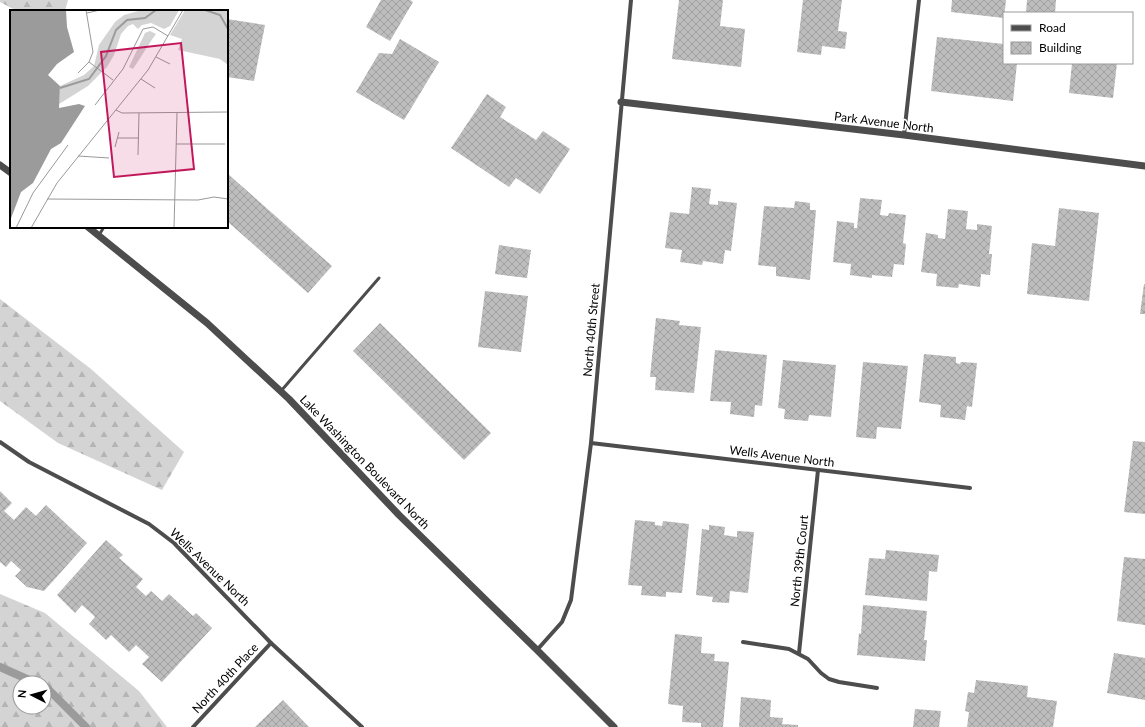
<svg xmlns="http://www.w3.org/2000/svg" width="1145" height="727" viewBox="0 0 1145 727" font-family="Lato,sans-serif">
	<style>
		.forest { fill: url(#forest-firs); fill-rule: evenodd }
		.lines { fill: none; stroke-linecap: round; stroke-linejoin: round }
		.stream { stroke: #9b9b9b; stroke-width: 8 }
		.building { fill: url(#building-cross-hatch) }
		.service { stroke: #4d4d4d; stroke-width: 3 }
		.minor { stroke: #4d4d4d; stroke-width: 4 }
		.tertiary { stroke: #4d4d4d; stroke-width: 7 }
		.labels { text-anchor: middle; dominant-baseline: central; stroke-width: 3; stroke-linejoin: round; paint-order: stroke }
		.street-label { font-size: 12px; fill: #000; stroke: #fff }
		.inset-river { fill: none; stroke: #9b9b9b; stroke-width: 2 }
		.inset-road { fill: none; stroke: #999; stroke-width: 1 }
		.view { fill: #c2185b; fill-opacity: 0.15; stroke: #c2185b; stroke-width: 2 }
		.inset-edge { fill: none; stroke: #000; stroke-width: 2 }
	</style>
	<defs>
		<pattern id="forest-firs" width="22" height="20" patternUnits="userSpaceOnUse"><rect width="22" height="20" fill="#d4d4d4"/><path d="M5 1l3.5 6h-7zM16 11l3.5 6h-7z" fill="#b4b4b4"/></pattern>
		<pattern id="building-cross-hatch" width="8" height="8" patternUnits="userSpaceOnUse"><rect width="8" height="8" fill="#bdbdbd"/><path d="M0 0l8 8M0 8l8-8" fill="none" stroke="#a1a1a1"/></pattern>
	</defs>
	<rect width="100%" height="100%" fill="#fff"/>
	<!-- forest -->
	<g class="forest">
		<path d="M0,0h68l-3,11h-48l-17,-9z"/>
		<path d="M0,299l91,70 93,83 -22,38 -104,-47 -58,-42z"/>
		<path d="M0,594l45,19 94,78 28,36h-167zM20,683h24v24h-24z"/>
	</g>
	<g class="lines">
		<!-- stream -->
		<g class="stream">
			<path d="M0,667l36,16"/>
			<path d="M44,686l3,2 39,39"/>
		</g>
	</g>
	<!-- building -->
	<g class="building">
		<path d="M381,0h29l3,2 -23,39 -24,-14z"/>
		<path d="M679,0h44l-3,26 25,3 -4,38 -69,-8z"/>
		<path d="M803,0h39l-4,31 9,1 -2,17 -23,-3 -1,9 -24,-3z"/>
		<path d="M952,0h54l-2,18 -53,-6z"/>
		<path d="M1027,0h29l-1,13h-29z"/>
		<path d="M227,19l38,6 -11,56 -27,-4z"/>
		<path d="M937,37l67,7v19h13l-4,38 -82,-10z"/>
		<path d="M400,39l39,23 -35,58 -48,-28 23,-39 13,1z"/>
		<path d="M1072,63h45l-4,35 -44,-5z"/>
		<path d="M487,94l19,13 -6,10 36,23 7,-9 27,18 -30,45 -24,-16 -7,9 -58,-39z"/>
		<path d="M227,173l105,93 -24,27 -81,-72z"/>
		<path d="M692,187l19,2 -2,15 9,1v-4l19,2 -6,48 -6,-1 -2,14 -20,-3 -1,4 -22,-3 2,-12 -17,-2 5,-36 19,2z"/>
		<path d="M860,198l22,2 -2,15 8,1 1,-3 17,2 -3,28 3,1 -2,21 -10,-1 -2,13 -20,-2v3l-22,-3 1,-11 -18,-2 4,-41 17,2v5h3z"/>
		<path d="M795,201l15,2v7h6l-6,70 -34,-4v-9l-18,-2 6,-59 30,2z"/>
		<path d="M1059,208l40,5 -10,88 -62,-7 5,-51 23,3z"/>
		<path d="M948,209l20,2 -2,18 11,1v-6l15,2 -3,28h3l-2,21 -9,-1 -1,13 -21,-3 -1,4 -22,-2 1,-12 -16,-2 5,-39 12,2v3l7,1z"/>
		<path d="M499,245l32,5 -4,28 -32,-4z"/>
		<path d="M1144,284h1v30h-5z"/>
		<path d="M485,291l43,5 -7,56 -43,-5z"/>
		<path d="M656,318l24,3 -1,4 22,2 -7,66 -39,-3 1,-13h-6z"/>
		<path d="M380,323l111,110 -27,27 -111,-109z"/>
		<path d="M715,350l52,5 -5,51 -7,-1 -1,12 -24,-3 1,-12 -21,-1z"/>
		<path d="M924,354l32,3v6l4,1 1,-2 16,1 -5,44 -5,-1 -2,14 -25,-3 1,-12 -22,-3z"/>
		<path d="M783,360l53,5 -5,52 -22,-2 -1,6 -24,-2 1,-10 -7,-1z"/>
		<path d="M863,362l45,4 -7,63 -24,-2 -1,12 -20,-2z"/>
		<path d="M1133,441l12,1v72l-21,-2z"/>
		<path d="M0,491l12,12 -8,8 10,9 12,-13 10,9 10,-11 41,38 -43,48 -17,-4 -12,-11 6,-6 -10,-9 -5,6 -6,-5z"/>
		<path d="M635,520l20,2v3l7,1 1,-5 26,3 -7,69 -16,-1v5l-25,-2 1,-9 -14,-1z"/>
		<path d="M709,525l16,2 -1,8 13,2v-6l17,1 -6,61 -18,-2 -1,12 -17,-1 1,-5 -17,-2 6,-66 7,1z"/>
		<path d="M106,540l17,15 -4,3 24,21 -7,8 10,9 5,-5 11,10 7,-7 24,22 3,-3 16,15 -50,54 -20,-18 7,-7 -13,-12 -7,7 -18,-17 -5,5 -17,-16 6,-7 -4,-4 -9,-8 -7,8 -18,-18z"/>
		<path d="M886,550l53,5 -2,17 -8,-1 -2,30 -62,-6 4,-37 16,1z"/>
		<path d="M1124,557l21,2v66l-28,-4z"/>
		<path d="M863,605l64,6 -3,29h3l-2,21 -68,-6 2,-22 2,1z"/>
		<path d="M675,634l27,3 -1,16 14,1 -1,7 15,1 -6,65h-22v-4l-19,-1 1,-16 -15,-2z"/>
		<path d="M1114,653l31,5v42l-38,-7z"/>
		<path d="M976,680l52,6 -1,11 30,4 -4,26h-86l2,-15 -4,-1 3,-19 6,1z"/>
		<path d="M741,697l30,3 -1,17 13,1 -1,6 16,1v2h-59z"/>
		<path d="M283,700l26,27h-54z"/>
		<path d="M915,709l26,2 -2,16h-26z"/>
	</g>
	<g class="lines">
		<!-- service -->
		<g class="service">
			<path d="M99,235l5,-8"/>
			<path d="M281,391l98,-113"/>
		</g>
		<!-- minor -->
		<g class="minor">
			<path d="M904,135l15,-135"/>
			<path d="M0,442l29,20 120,62 25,19 97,100 91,84"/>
			<path d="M591,443l379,45"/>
			<path d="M743,642l46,7 19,10 13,14 8,6 10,3 38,6"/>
			<path d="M537,650l25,-28 9,-22 20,-157 40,-443"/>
			<path d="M799,653l19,-183"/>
			<path d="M193,727l78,-84"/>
		</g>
		<!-- tertiary -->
		<g class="tertiary">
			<path d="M621,102l283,33 241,31"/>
			<path d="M0,165l11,8"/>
			<path d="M88,227l119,96 82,76 110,116 138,135 77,77"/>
		</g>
	</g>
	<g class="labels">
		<!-- street labels -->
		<g class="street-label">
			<text transform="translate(884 122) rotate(7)">Park Avenue North</text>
			<text transform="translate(591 330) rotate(-85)">North 40th Street</text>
			<text transform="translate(782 456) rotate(7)">Wells Avenue North</text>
			<text transform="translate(365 462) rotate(46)">Lake Washington Boulevard North</text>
			<text transform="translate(799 561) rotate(-84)">North 39th Court</text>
			<text transform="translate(210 567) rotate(44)">Wells Avenue North</text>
			<text transform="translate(225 678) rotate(-47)">North 40th Place</text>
		</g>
	</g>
	<!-- overview -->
	<g transform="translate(10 10)">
		<rect width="218" height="218" fill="#fff"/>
		<path d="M132,0h37l-9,16 -6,3 -13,-6 -9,2 -4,4 -5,-5 -5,2 -7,8 -7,21 -7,12 -19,19 -29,18 1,-18 24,-11 10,-9 5,-21 16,-23 9,-7zM175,0h43v55l-8,-6 -42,-9 4,-11 -12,-4zM140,21l6,3 -3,4 -20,31 -4,-2 16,-34z" fill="#d4d4d4"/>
		<path d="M0,0h56l1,17 7,25 -17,12 -9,11 12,11 -1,22 20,-4 6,2 -24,37 -10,6 -18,34 -12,9 -11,29z" fill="#9b9b9b"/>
		<path class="inset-river" d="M195,0l15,5 8,14M50,78l29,-9 17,-23 10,-26 11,-10 18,-2 11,-8"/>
		<path class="inset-road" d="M77,3l13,-3M146,47l14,7M79,52l24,18M68,63l11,-11 4,-10 -7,-42M131,69l14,9M85,95l28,-36 20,-40 10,-2 15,9M106,100l6,3 106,-1M108,128h21M166,134h49M105,137l4,-15M128,145l1,-42M68,146l31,2M37,189l151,1 16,-3 14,2M6,218l17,-35 35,-48M21,218l26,-45 91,-113 35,-60M164,218l3,-115"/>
		<path class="view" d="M171,33l13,126 -80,8 -13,-125z"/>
		<rect width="218" height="218" class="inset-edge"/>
	</g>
	<!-- legend -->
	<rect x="1003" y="12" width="130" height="52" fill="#ffffff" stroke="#999999"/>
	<rect x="1011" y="25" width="20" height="6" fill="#4d4d4d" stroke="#999999"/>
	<text x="1039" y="32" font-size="12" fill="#000000">Road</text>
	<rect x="1011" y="42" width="20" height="12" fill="url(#building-cross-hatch)" stroke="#999999"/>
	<text x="1039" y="52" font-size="12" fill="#000000">Building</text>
	<!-- north arrow -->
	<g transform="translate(32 695) rotate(276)"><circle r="19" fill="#ffffff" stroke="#999999"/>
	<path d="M0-3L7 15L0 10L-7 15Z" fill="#000000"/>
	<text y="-6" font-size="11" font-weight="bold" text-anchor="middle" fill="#000000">N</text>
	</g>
</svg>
